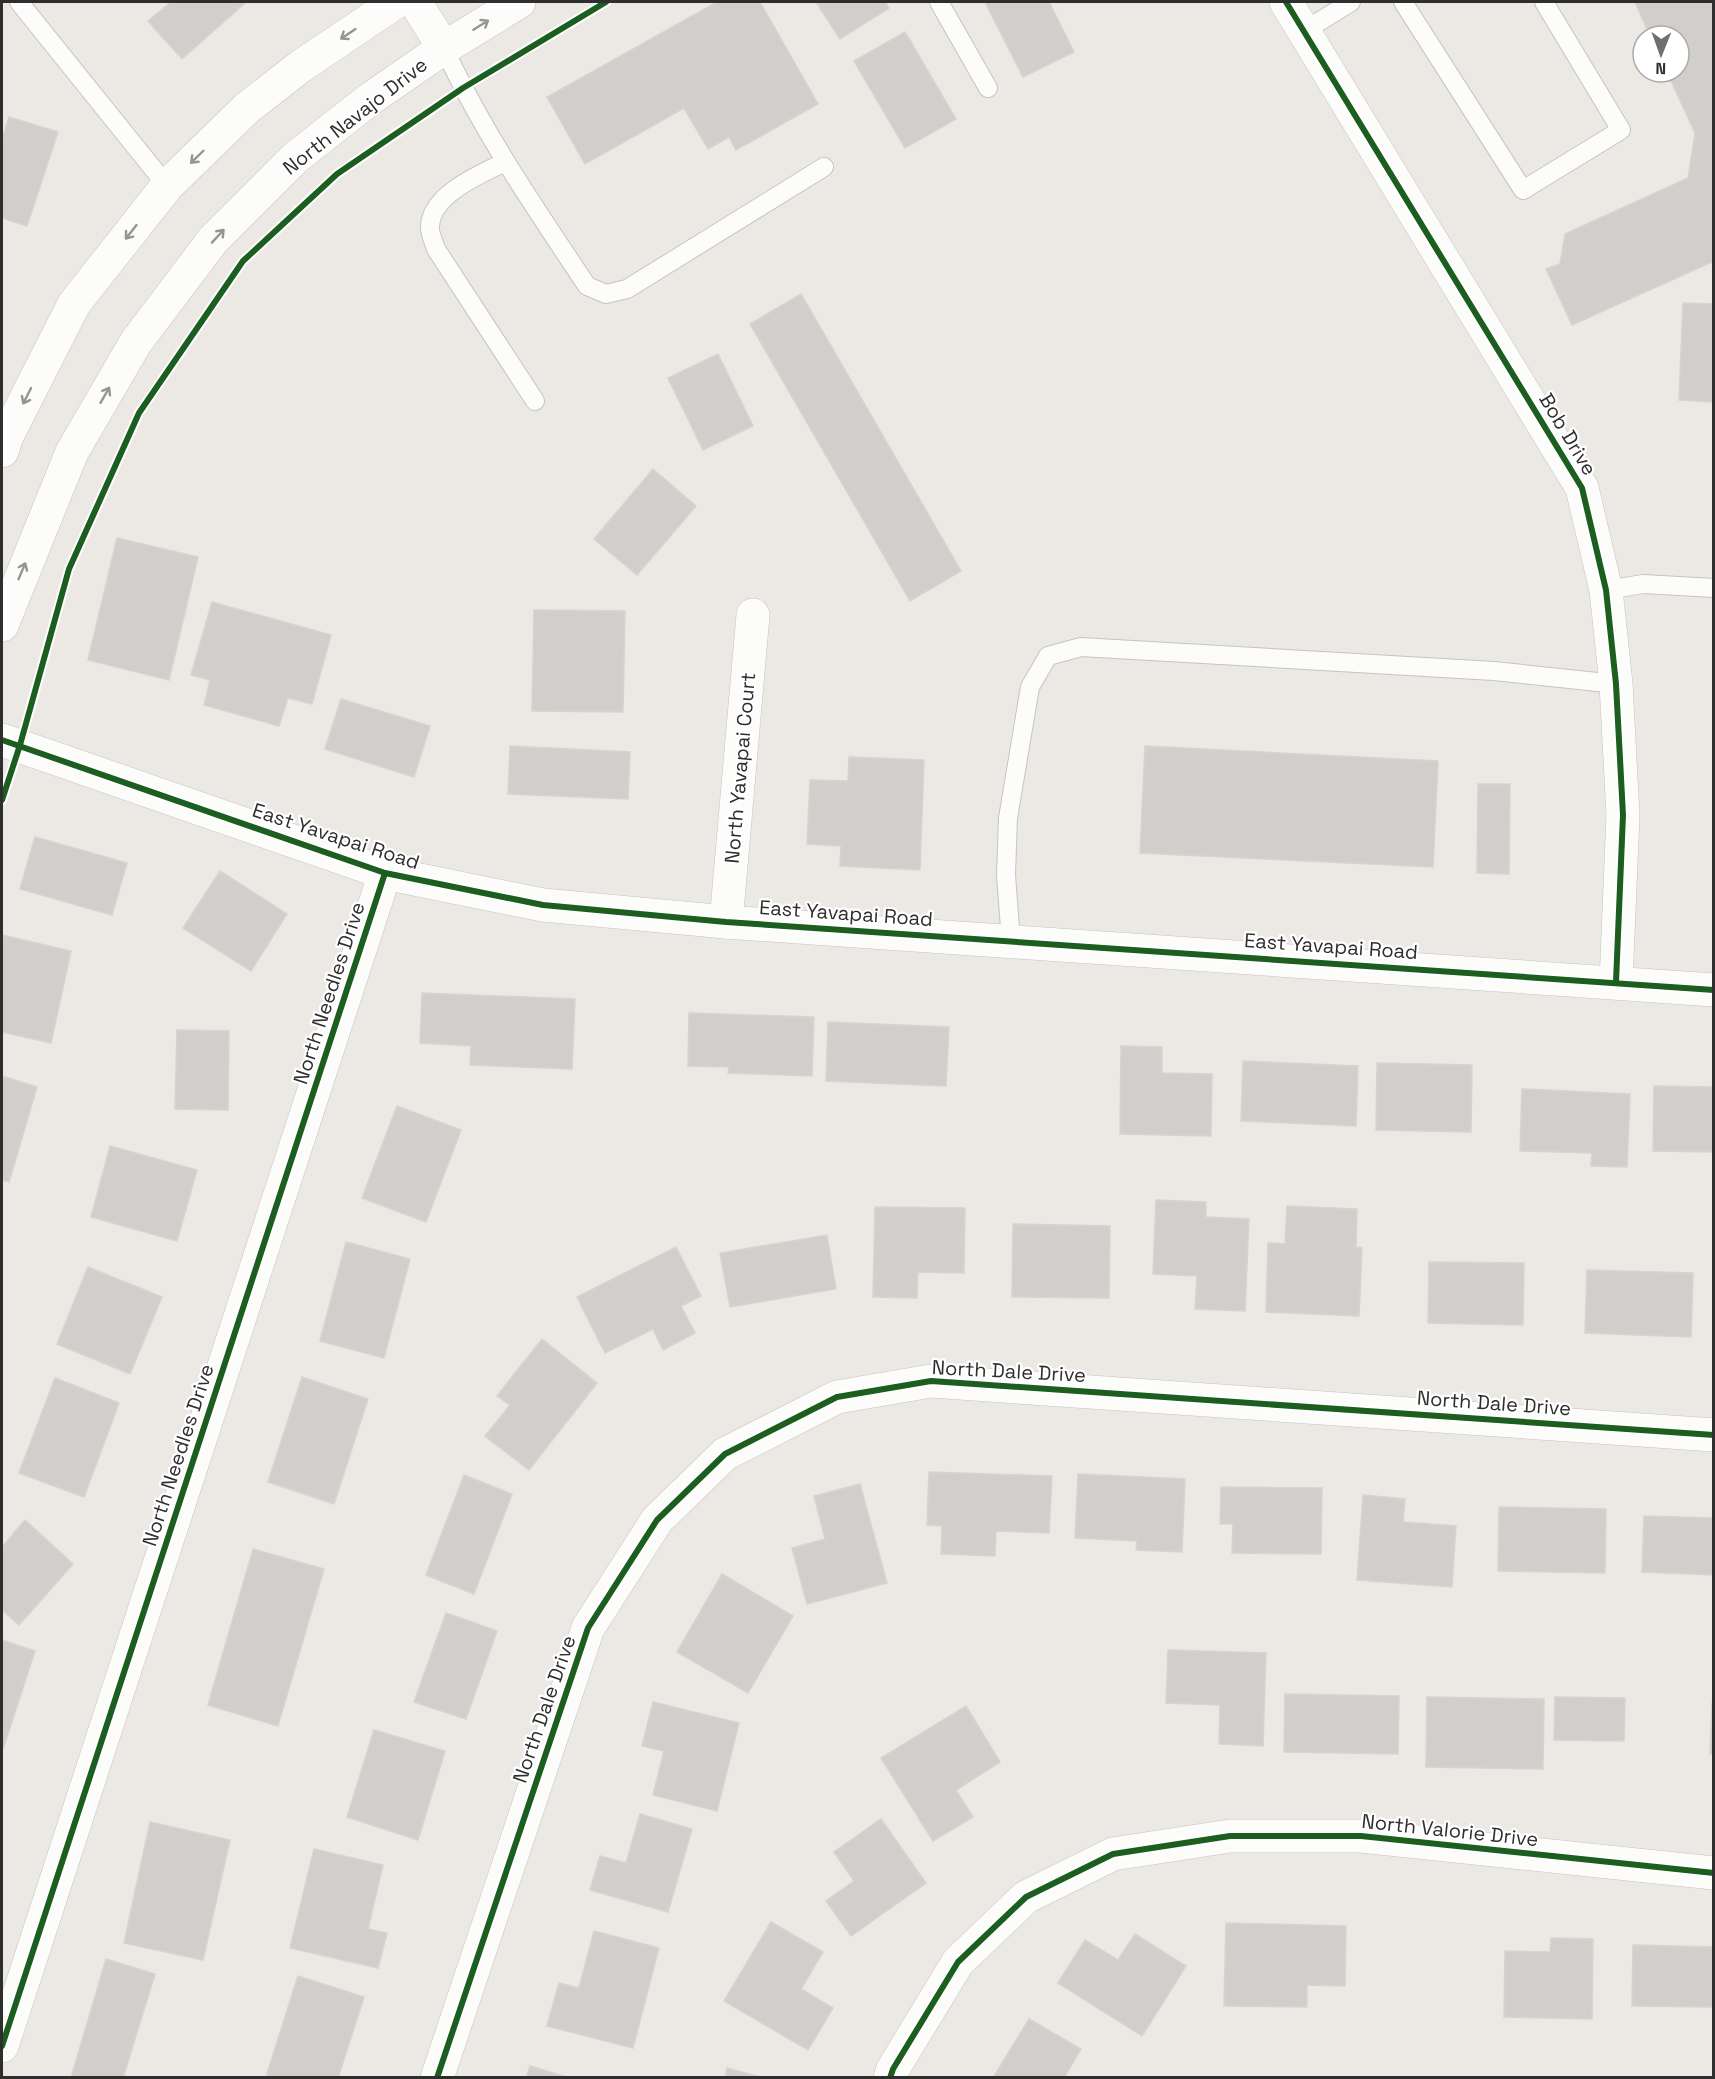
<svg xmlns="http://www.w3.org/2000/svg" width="1715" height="2079" viewBox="0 0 1715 2079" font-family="'Space Grotesk',sans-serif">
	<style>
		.building { fill: #d1cecb; stroke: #d7d4d0; stroke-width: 1.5 }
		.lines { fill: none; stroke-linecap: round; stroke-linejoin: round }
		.service-casing { stroke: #c5c4c5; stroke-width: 20 }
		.minor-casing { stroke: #c5c4c5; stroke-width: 34 }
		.tertiary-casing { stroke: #c5c4c5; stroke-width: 34 }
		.service { stroke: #fcfcfb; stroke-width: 18 }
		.minor { stroke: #fcfcfb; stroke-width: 33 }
		.tertiary { stroke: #fcfcfb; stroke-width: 33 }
		.cycleway-casing { stroke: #fff; stroke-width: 10 }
		.cycleway { stroke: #1b5e20; stroke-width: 6 }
		.oneway { stroke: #959594 }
		.labels { text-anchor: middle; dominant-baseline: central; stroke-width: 4.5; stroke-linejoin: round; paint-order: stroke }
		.street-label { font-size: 20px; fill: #2e2e2e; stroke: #fff }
	</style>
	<rect width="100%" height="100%" fill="#ece8e4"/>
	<!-- building -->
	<g class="building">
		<path d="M171,2h75l-64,57 -34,-38z"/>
		<path d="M717,2h43l58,102 -82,46 -7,-13 -21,12 -24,-41 -99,56 -38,-67z"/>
		<path d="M816,2h69l4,6 -49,31z"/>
		<path d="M985,2h64l25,50 -51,25z"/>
		<path d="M1635,2h79v259l-142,64 -26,-56 14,-5 5,-30 123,-56 7,-45 -28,-61h12v-36h-29z"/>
		<path d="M905,32l51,87 -51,29 -51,-87z"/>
		<path d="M9,117l49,15 -31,94 -25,-8v-78z"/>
		<path d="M801,294l160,277 -51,30 -160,-277z"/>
		<path d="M1683,303l31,1v98l-35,-2z"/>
		<path d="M718,354l35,72 -50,24 -35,-72z"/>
		<path d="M653,469l43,37 -59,69 -43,-36z"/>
		<path d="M117,538l81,19 -29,123 -81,-20z"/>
		<path d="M212,602l119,33 -19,69 -24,-6 -9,28 -75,-21 6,-25 -19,-5z"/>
		<path d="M534,610l91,1 -2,101 -91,-1z"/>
		<path d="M341,699l89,27 -16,51 -89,-28z"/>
		<path d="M510,746l120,6 -2,47 -120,-5z"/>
		<path d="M1145,746l293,15 -5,106 -293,-14z"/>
		<path d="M849,757l75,3 -4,110 -80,-4 1,-20 -34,-2 3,-64 38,1z"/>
		<path d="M1478,784h32l-1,90 -32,-1z"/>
		<path d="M35,837l92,26 -15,52 -92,-26z"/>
		<path d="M220,871l67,43 -36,57 -68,-43z"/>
		<path d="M2,935l69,16 -20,92 -49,-11z"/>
		<path d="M422,993l153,6 -3,70 -102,-4 1,-19 -51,-3z"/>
		<path d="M689,1013l125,4 -2,59 -84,-3 1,-6 -41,-1z"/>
		<path d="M828,1022l121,5 -3,59 -120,-5z"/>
		<path d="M177,1030l52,1 -1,79 -53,-1z"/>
		<path d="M1121,1046l41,1v26l50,1 -1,62 -91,-2z"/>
		<path d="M1243,1061l115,5 -2,60 -115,-5z"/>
		<path d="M1377,1063l95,2 -1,67 -95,-2z"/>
		<path d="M2,1076l35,11 -28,95 -7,-2z"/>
		<path d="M1654,1086l60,1v65l-61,-1z"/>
		<path d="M1522,1089l108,5 -3,73 -36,-1 1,-13 -72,-2z"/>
		<path d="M397,1106l64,24 -35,92 -64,-24z"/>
		<path d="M110,1146l87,24 -20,71 -86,-24z"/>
		<path d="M1156,1200l50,2v15l43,2 -4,92 -50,-2 2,-33 -44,-2z"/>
		<path d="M1287,1206l70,3 -1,38 6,1 -3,68 -93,-4 2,-69 17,1z"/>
		<path d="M875,1207l90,1 -1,65 -46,-1 -1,26 -44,-1z"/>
		<path d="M1013,1224l97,2 -1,72 -97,-1z"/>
		<path d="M827,1235l9,54 -106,18 -10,-54z"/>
		<path d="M346,1242l64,17 -26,99 -64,-17z"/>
		<path d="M676,1247l25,49 -20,10 14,27 -32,17 -10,-21 -48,24 -28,-56z"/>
		<path d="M1429,1262l95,1 -1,62 -95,-2z"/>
		<path d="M88,1267l74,30 -32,77 -73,-30z"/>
		<path d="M1587,1270l106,3 -2,64 -106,-4z"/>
		<path d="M542,1339l55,44 -68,87 -44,-34 25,-31 -13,-9z"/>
		<path d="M302,1377l66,22 -34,105 -66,-22z"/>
		<path d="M55,1378l64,25 -35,94 -65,-24z"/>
		<path d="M929,1472l123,4 -3,57 -53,-2 -1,25 -54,-2 1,-28 -15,-1z"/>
		<path d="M1078,1474l107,5 -3,73 -46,-2 1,-9 -62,-3z"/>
		<path d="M464,1475l48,19 -38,100 -48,-19z"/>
		<path d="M860,1484l27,99 -80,21 -15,-56 33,-9 -11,-43z"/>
		<path d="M1221,1487l101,1 -1,66 -89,-1 1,-29h-13z"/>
		<path d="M1363,1495l42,4 -2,23 53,4 -4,61 -95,-7z"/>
		<path d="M1499,1507l107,2 -1,64 -107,-2z"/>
		<path d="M1644,1516l70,2v57l-72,-3z"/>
		<path d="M25,1520l48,44 -54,61 -17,-15v-63z"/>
		<path d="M253,1549l71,20 -46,157 -70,-21z"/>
		<path d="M722,1574l71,42 -45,77 -71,-41z"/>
		<path d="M446,1613l51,18 -31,88 -52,-17z"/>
		<path d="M2,1640l33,11 -32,98h-1z"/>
		<path d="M1168,1650l98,3 -3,93 -44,-2 1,-39 -54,-2z"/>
		<path d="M1285,1694l114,2 -1,58 -114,-2z"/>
		<path d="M1427,1697l117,2 -1,70 -117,-2z"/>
		<path d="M1555,1697l70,1 -1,43 -70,-1z"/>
		<path d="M653,1702l86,21 -22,88 -64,-16 11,-44 -22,-5z"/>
		<path d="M1712,1703h2v51h-4z"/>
		<path d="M966,1706l34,56 -44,28 17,27 -40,24 -52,-83z"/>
		<path d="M374,1730l71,21 -27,89 -71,-23z"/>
		<path d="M640,1814l52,15 -24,83 -78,-22 10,-34 26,7z"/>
		<path d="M881,1819l45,64 -75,53 -25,-35 28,-20 -20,-29z"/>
		<path d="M150,1822l80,18 -27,120 -79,-17z"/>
		<path d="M314,1849l69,16 -15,64 19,4 -9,35 -88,-20z"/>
		<path d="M771,1922l52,30 -22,37 32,19 -25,42 -84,-49z"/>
		<path d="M1226,1923l120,3 -1,60 -38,-1v22l-83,-1z"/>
		<path d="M594,1931l65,17 -26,100 -86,-22 12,-43 20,5z"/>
		<path d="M1135,1934l51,32 -44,70 -84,-53 27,-43 33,20z"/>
		<path d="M1551,1938l42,1 -1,80 -88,-2 1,-66 45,1z"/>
		<path d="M1633,1945l81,2v60l-82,-1z"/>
		<path d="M106,1959l49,15 -32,104h-52z"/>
		<path d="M298,1976l66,21 -26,81 -72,-1z"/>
		<path d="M1029,2019l52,30 -17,29h-71z"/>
		<path d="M530,2066l40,12h-44z"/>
		<path d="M727,2068l37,10h-39z"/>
	</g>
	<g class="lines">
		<!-- service casing -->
		<g class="service-casing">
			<g id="service">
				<path d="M19,2l148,184"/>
				<path d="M939,2l49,86"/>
				<path d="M1403,2l120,188 98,-60 -77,-128"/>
				<path d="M1304,31l47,-29"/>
				<path d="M444,48c39,85 92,161 143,238l19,8 21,-5 197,-122"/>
				<path d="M505,162c-26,13 -73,32 -75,64 -1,7 4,16 6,23l99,152"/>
				<path d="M1606,590l37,-6 71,4"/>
				<path d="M1011,941l-5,-66 2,-57 22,-131 18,-31 33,-9 413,24 122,13"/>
			</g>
		</g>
		<!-- minor casing -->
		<g class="minor-casing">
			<g id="minor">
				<path d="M1286,2l296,486 24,102 10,94 7,131 -7,167"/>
				<path d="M2,740l383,133 158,32 183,17 988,68"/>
				<path d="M726,922l27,-307"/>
				<path d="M2,2046l383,-1173"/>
				<path d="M437,2078l151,-450 69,-108 68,-66 112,-57 94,-16 783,54"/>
				<path d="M890,2078l3,-9 65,-107 68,-65 87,-43 117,-18h131l353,37"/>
			</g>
		</g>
		<!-- tertiary casing -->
		<g class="tertiary-casing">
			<g id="tertiary">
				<path d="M415,2l29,46"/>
				<path d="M2,451l5,-15 67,-132 93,-118 80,-78 54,-42 95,-64"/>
				<path d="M2,625l70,-173 64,-110 77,-102 82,-82 75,-59 74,-51 75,-46"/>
			</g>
		</g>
		<!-- service -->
		<use href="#service" class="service"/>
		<!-- minor -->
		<use href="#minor" class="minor"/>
		<!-- tertiary -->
		<use href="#tertiary" class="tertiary"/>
		<!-- cycleway casing -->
		<g class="cycleway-casing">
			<g id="cycleway">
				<path d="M1286,2l296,486 24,102 10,94 7,131 -7,167"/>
				<path d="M2,740l383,133 158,32 183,17 988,68"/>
				<path d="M2,800l18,-55 49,-176 70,-156 104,-152 94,-87 126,-86 143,-86"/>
				<path d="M2,2046l383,-1173"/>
				<path d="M437,2078l151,-450 69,-108 68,-66 112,-57 94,-16 783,54"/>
				<path d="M890,2078l3,-9 65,-107 68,-65 87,-43 117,-18h131l353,37"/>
			</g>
		</g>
		<!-- cycleway -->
		<use href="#cycleway" class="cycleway"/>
	</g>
	<!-- one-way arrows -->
	<defs><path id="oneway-shaft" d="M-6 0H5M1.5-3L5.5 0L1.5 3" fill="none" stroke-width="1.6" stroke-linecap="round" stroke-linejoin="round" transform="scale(1.5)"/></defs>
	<g class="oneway">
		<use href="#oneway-shaft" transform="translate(481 25) rotate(-32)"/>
		<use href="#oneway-shaft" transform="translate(348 34) rotate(146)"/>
		<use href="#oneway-shaft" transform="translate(197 157) rotate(136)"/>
		<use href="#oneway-shaft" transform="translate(131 232) rotate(128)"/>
		<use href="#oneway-shaft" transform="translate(218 236) rotate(-47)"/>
		<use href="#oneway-shaft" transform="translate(105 395) rotate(-60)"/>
		<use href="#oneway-shaft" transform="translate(27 396) rotate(117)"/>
		<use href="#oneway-shaft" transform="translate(22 571) rotate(-67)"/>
	</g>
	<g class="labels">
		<!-- street labels -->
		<g class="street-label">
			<text transform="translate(355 116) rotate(-38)">North Navajo Drive</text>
			<text transform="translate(1568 434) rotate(59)">Bob Drive</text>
			<text transform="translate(740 768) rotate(-85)">North Yavapai Court</text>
			<text transform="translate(336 836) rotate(18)">East Yavapai Road</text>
			<text transform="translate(846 913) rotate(4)">East Yavapai Road</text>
			<text transform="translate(1331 946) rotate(4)">East Yavapai Road</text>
			<text transform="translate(329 993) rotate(-72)">North Needles Drive</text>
			<text transform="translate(1009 1371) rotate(3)">North Dale Drive</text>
			<text transform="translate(1494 1403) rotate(4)">North Dale Drive</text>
			<text transform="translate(178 1455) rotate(-72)">North Needles Drive</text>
			<text transform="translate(544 1709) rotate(-71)">North Dale Drive</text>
			<text transform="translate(1450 1830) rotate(6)">North Valorie Drive</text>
		</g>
	</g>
	<!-- border -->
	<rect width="1715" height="2079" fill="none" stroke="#2e2e2e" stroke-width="6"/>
	<!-- north arrow -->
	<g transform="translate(1661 54) rotate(181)"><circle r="28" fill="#ffffff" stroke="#ababab" stroke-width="1.5"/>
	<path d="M0-4.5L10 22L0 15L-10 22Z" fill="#706f6e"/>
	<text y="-9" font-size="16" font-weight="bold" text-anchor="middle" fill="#2e2e2e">N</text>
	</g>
</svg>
